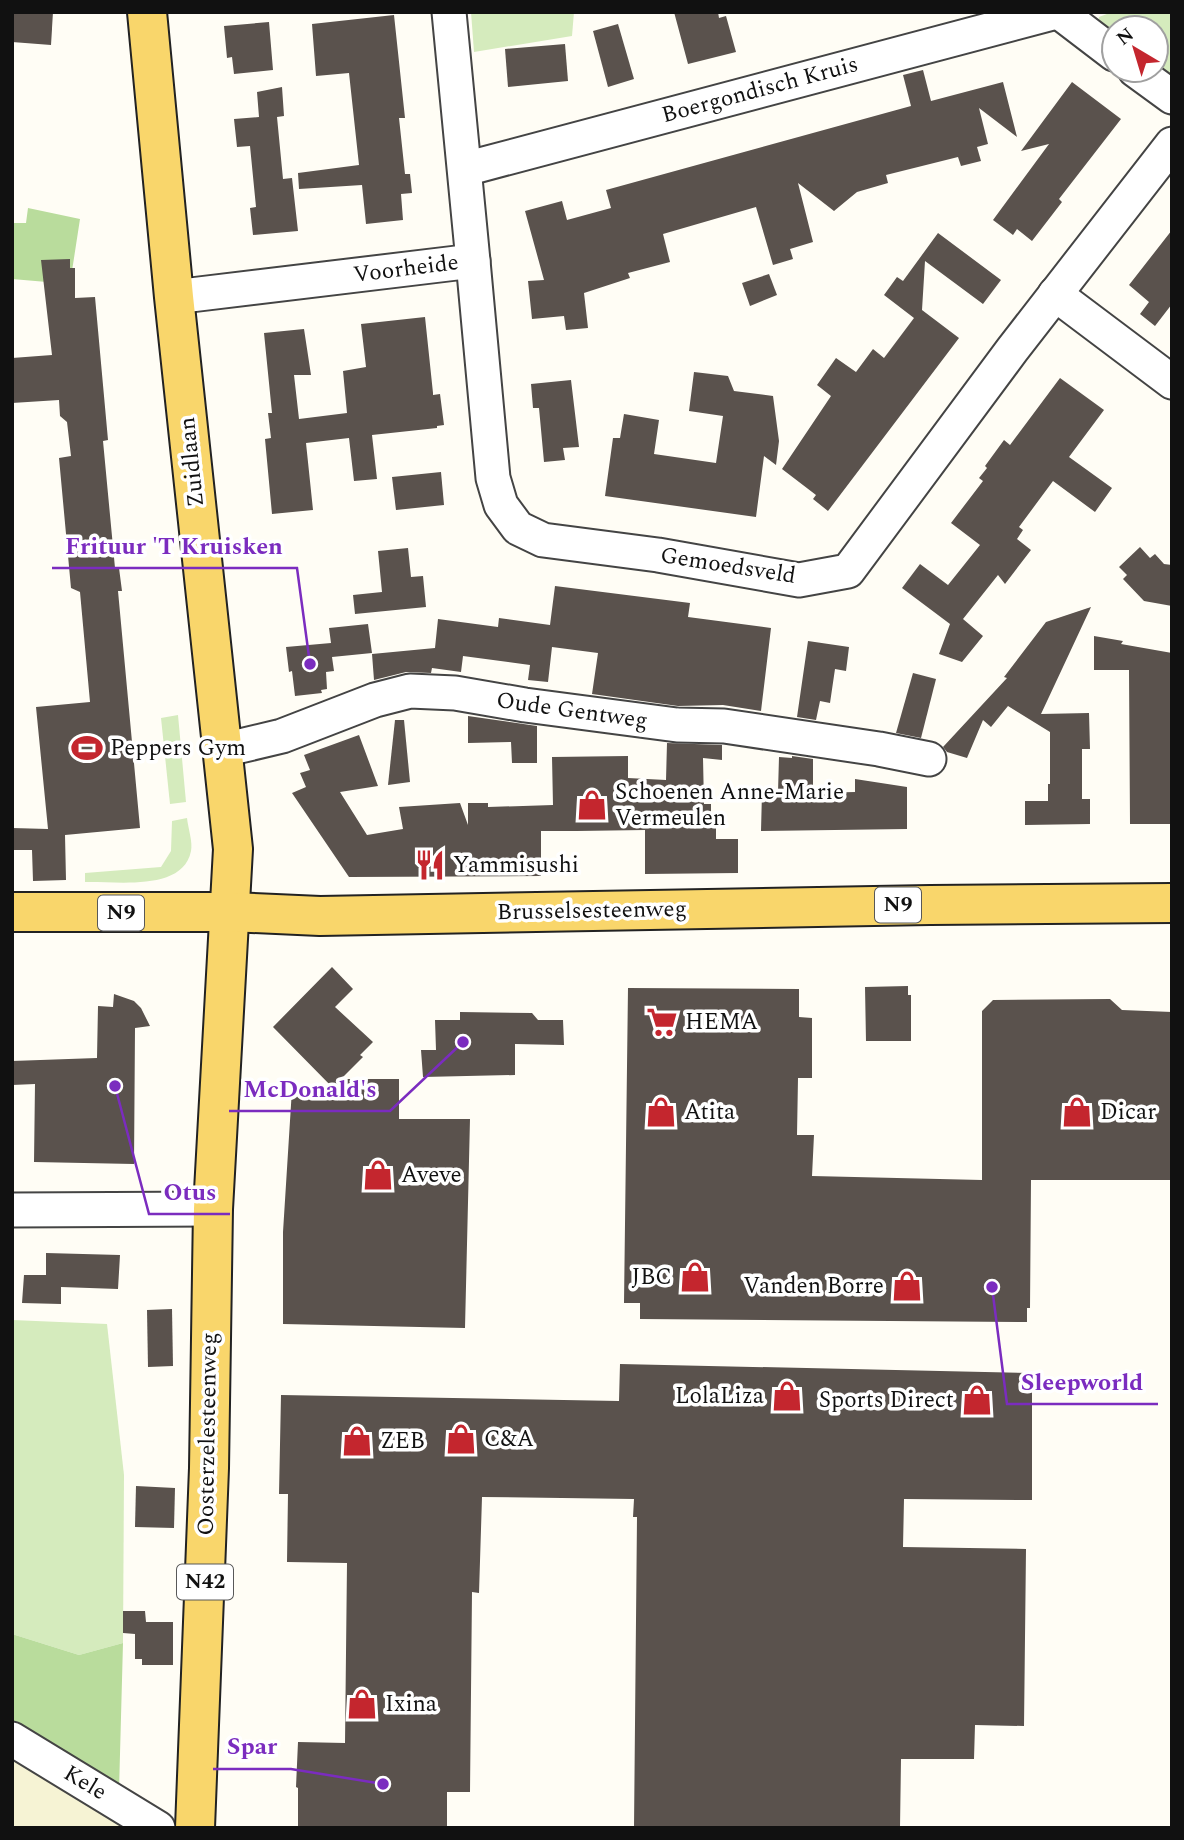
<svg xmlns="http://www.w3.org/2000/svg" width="1184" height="1840" viewBox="0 0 1184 1840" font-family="Spectral,serif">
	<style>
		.farmland { fill: #f6f3d4 }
		.green { fill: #d5ebbd }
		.forest { fill: #b9dc9c }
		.building { fill: #5a524d }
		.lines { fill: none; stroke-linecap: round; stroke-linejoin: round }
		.minor-casing { stroke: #444; stroke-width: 37 }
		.major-casing { stroke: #222; stroke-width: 42 }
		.minor { stroke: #fff; stroke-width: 33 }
		.major { stroke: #f9d66b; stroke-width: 38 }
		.labels { text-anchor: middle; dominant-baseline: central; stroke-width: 7; stroke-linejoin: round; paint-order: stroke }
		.shield { fill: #fff; stroke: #585858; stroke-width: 2 }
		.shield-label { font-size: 21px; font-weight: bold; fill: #111 }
		.street-label { font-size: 23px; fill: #111; stroke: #fff }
		.poi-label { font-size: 23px; fill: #111; stroke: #fff; text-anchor: start }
		.leader { fill: none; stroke: #7b2cbf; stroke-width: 2.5 }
		.callout-dot { fill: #7b2cbf; stroke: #fff; stroke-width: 2.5 }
		.callout-label { font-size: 24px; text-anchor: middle; font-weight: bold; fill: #7b2cbf; stroke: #fff; stroke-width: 7; stroke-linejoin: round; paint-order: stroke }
	</style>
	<rect width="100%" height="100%" fill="#fffdf5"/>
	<!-- farmland -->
	<path class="farmland" d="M12,1755l117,73h-117z"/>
	<!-- green -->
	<g class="green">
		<path d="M471,12h103l-2,24 -98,16z"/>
		<path d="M1112,12h60v66l-16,-12v-38h-42v8l-16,-15 1,-4z"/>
		<path d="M178,715l8,87 -16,2 -9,-86z"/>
		<path d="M187,818c1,10 6,24 4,33 -8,41 -75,30 -106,31v-9l76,-6 10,-16 1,-30z"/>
		<path d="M12,1320l95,4 17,151 -1,168 -44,12 -67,-21z"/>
	</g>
	<!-- forest -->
	<g class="forest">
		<path d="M28,208l52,11 -10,65 -58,-5v-56h14z"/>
		<path d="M12,1634l67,21 44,-12 -4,148 -107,-65z"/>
	</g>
	<!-- building -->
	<g class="building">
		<path d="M14,12h39l-2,33 -39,-3z"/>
		<path d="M674,12h44l1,6 7,-2 10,36 -48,12z"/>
		<path d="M394,15l11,103h-6l6,56h5l2,19 -11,1 2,26 -37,4 -4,-39 -63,4 -1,-16 61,-8 -10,-92 -33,3 -4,-52z"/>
		<path d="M269,22l4,48 -39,4 -2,-17 -5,1 -3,-32z"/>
		<path d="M618,24l16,55 -26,8 -15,-56z"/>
		<path d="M565,44l3,37 -60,6 -3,-38z"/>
		<path d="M923,70l8,31 72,-19 14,55 -38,-29 9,36 -11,3 4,14 -20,5 -3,-9 -72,18 2,8 -31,9 -23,19 -36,-28 15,59 -23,7 3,10 -20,6 -17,-58 -93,27 7,28 -42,11 2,5 -46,15 4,35 -22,2 -2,-14 -32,3 -4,-38 16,-1 -19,-69 37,-10 5,19 44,-12 -5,-18 305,-84 -8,-31z"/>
		<path d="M1072,82l49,37 -62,80 3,3 -30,39 -15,-12 -4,6 -20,-15 56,-76 -28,7z"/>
		<path d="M282,87l2,29 -7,1 6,62 9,-1 6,53 -45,4 -3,-27 6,-1 -6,-61 -13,1 -3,-28 25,-2 -2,-25z"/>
		<path d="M1172,230v74l-17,22 -15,-12 9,-12 -20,-17z"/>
		<path d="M938,233l63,47 -18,24 -58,-43 -3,49 37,28 -131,173 -15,-12 3,-4 -34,-26 49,-73 -14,-11 19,-27 20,14 17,-23 11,9 30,-40 -30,-23 13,-18 6,4z"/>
		<path d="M70,259v9h5v30l20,-1 13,143 -5,1 12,127h4l3,23h-4l22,237 -75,7 1,45 -33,1 -1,-31h-20v-22l36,1 -12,-122 54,-5 -10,-110 -9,-4 -12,-130 12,-2 -4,-34 -7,-6 -1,-16 -47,3v-45l40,-3 -11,-95z"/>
		<path d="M769,274l8,21 -27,11 -8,-23z"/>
		<path d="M425,317l8,76v2l7,-1 4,31 -7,1v2l-65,7 5,44 -23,2 -5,-43 -43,5 7,67 -41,4 -7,-75 6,-1 -3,-25h4l-8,-80 40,-4 7,46h-17l5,44 48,-6 -4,-42 23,-4 -5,-43z"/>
		<path d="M694,372l34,4 6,15 39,5 6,45 -3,24 -12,-9 -8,61 -151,-21 8,-58h7l4,-24 35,6 -5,34 62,9 7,-47 -34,-5z"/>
		<path d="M1060,378l44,32 -35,47 43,31 -17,24 -42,-31 -34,46 4,3 -6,9 14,11 -26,34 -7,-9 -35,44 20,17 -21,26 -23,-8 11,-30 -48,-36 18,-24 28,21 32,-40 -29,-22 32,-42 -4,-3 8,-10 -2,-2 19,-26 6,5z"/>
		<path d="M571,380l8,67 -16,1 2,12 -21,2 -5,-54h-6l-2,-24z"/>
		<path d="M441,472l3,33 -48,5 -4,-33z"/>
		<path d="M1140,547l10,11 5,-4 9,10 8,1v41l-28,-5 -21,-22 4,-4 -8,-8z"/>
		<path d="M408,548l3,29 12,-1 3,31 -71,7 -2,-19 29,-3 -4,-41z"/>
		<path d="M555,586l135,17 -2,14 83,11 -10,83 -38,-6 -45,1 -86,-12 6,-41 -46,-6 -4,35 -20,-2 2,-15 -67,-9 -2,16 -29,-4 -1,5 -25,-1 -32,8 -2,-26 63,-6 3,-29 60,8 1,-9 51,7z"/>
		<path d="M1091,607l-50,107 48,-1 1,36h-8v50h8v25l-65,1v-24h23v-17h2v-52l-42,-26 -17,21 -8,-7 -16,38 -20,-6 -4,-5 64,-69 -3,-1 42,-55z"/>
		<path d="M368,624l4,29 -40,4 2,14 -8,1 1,17 -6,1 1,3 -27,3 -3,-25 -3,1 -3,-25 45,-4 -2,-15z"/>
		<path d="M1094,636l29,5 -2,3 51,9v171h-42l-1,-154h-35z"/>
		<path d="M808,641l41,6 -3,24 -11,-2 -5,34 -10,-2 -4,19 -19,-3z"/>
		<path d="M913,673l23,6 -15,59 -25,-5z"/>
		<path d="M468,716l69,10v37h-25l-1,-21 -43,1z"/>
		<path d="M395,720h9l6,62 -22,3z"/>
		<path d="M359,735l19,51 -38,6 27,43 36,-6 -4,-22 61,-4 8,22v-22h20v4l65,-2 -1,-48 76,-1v22l38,2 1,-37 55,2v15l-19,-2 1,46h7v9l5,-1v27h22v34l-93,1v-44l-68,1h-36v45l-192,1 -57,-84 14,-6 -6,-14 10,-3 -6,-15z"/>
		<path d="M792,756l21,3v34l42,-1v-13l52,8v42l-146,2 1,-39h16l1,-35 13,1z"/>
		<path d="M332,967l21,22 -18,18 38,35 -13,13 3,2 -22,22h58v40h71l-5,209 -182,-4v-92l9,-143 43,1 -62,-63z"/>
		<path d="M908,986v9h3v46h-45l-1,-54z"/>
		<path d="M628,988l171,1v28l13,1v60h-14l-1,57h17l-2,41 170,4v-169l11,-11 117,-1 12,11 50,2v168h-141l-1,128h-3v14l-387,-3v-16h-16z"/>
		<path d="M114,994l20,7 7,7 9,18 -15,2 -1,136 -100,-2 1,-78 -23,1v-24l85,-3 1,-52 15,1z"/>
		<path d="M460,1012l72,1 6,7h25l1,25 -49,-1v31l-92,2 -2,-27h15l-1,-30h25z"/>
		<path d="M46,1253l74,2 -2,34 -57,-2v17l-39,-1 2,-28h22z"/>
		<path d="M172,1309l1,57 -25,1 -1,-57z"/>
		<path d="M620,1364l412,9v127l-128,-1 -1,48 123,2 -2,177 -49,-1 -1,34h-73l-1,69h-266l3,-311h-4l1,-18 -152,-2 -3,96 -7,-1 -2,200h-23v36h-149v-40l-2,-1 2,-45 47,1 2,-180 -60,-1 1,-68h-9l2,-99 338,6z"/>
		<path d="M136,1486l39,2 -1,40 -39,-1z"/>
		<path d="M123,1611h22l1,11h27v43h-31v-6h-7v-25l-12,-1z"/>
	</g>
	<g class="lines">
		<!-- minor casing -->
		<g class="minor-casing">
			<g id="minor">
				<path d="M1059,12l55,42"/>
				<path d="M1135,70l37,27"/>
				<path d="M465,169l591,-157"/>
				<path d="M473,261l20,217 8,27 17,23 25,12 115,15 141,25 49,-9 164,-221 160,-206"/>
				<path d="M1055,294l117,88"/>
				<path d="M174,297l299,-36 -24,-249"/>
				<path d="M223,750l59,-14 93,-36 35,-9 45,2 70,12 152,20 47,1 155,23 50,10"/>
				<path d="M12,1210l201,-1"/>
				<path d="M12,1739l146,89"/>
			</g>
		</g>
		<!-- major casing -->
		<g class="major-casing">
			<g id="major">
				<path d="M147,12l27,285 59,552 -20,360 -4,259 -14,360"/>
				<path d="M12,912h219l89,4 610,-11 242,-2"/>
			</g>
		</g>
		<!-- minor -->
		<use href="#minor" class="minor"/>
		<!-- major -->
		<use href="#major" class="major"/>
	</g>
	<!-- icons -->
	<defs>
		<g id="stadium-bare" transform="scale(2.415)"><path d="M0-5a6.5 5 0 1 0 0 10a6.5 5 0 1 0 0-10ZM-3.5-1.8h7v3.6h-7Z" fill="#c4262e" stroke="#fff" stroke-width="2.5" paint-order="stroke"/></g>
		<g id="shop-bare" transform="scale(2.415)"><path d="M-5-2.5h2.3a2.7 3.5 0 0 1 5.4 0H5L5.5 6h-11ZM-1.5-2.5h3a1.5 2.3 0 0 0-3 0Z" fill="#c4262e" stroke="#fff" stroke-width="2.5" paint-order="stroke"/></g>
		<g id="restaurant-bare" transform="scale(2.415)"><path d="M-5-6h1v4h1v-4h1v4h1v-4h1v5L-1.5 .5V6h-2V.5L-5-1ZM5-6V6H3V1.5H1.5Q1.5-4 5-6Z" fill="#c4262e" stroke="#fff" stroke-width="2.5" paint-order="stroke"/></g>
		<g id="supermarket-bare" transform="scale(2.415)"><path d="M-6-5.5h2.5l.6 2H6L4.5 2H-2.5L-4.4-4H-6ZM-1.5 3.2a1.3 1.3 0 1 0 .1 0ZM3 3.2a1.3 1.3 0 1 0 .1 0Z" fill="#c4262e" stroke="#fff" stroke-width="2.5" paint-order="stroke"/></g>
	</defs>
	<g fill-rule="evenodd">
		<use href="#stadium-bare" x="87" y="748"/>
		<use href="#shop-bare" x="592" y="805"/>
		<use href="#restaurant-bare" x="430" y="865"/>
		<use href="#supermarket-bare" x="662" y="1022"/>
		<use href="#shop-bare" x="661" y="1112"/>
		<use href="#shop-bare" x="1077" y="1112"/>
		<use href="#shop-bare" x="378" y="1175"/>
		<use href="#shop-bare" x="695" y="1277"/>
		<use href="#shop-bare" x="907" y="1286"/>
		<use href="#shop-bare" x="787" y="1396"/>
		<use href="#shop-bare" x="977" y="1400"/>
		<use href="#shop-bare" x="461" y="1439"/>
		<use href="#shop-bare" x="357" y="1441"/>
		<use href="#shop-bare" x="362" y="1704"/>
	</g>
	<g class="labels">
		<!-- shield labels -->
		<g class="shield">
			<rect x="875" y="887.5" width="46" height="35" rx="5"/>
			<rect x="98" y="895.5" width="46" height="35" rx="5"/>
			<rect x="177" y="1564.5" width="56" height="35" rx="5"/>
		</g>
		<g class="shield-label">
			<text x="898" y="905">N9</text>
			<text x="121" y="913">N9</text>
			<text x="205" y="1582">N42</text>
		</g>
		<!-- street labels -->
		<g class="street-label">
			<text transform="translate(760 90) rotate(-15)">Boergondisch Kruis</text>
			<text transform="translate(406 269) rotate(-7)">Voorheide</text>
			<text transform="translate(192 462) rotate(-96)">Zuidlaan</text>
			<text transform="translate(728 566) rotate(9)">Gemoedsveld</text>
			<text transform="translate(572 711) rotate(8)">Oude Gentweg</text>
			<text transform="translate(592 911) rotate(-1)">Brusselsesteenweg</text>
			<text transform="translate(208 1434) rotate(-89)">Oosterzelesteenweg</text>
			<text transform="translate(85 1783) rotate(31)">Kele</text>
		</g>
		<!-- poi labels -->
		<g class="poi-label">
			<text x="110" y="748">Peppers Gym</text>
			<text x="615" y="792">Schoenen Anne-Marie<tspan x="615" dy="26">Vermeulen</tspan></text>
			<text x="453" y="865">Yammisushi</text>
			<text x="685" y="1022">HEMA</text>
			<text x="684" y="1112">Atita</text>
			<text x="1100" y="1112">Dicar</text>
			<text x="401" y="1175">Aveve</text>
			<text x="672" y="1277" text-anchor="end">JBC</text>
			<text x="884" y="1286" text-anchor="end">Vanden Borre</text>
			<text x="764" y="1396" text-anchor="end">LolaLiza</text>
			<text x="954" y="1400" text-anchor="end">Sports Direct</text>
			<text x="484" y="1439">C&amp;A</text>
			<text x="380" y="1441">ZEB</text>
			<text x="385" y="1704">Ixina</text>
		</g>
	</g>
	<!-- callouts -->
	<path class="leader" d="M310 664L297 568H52M463 1042L390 1111H229M115 1086L149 1214H230M992 1287L1007 1404H1158M383 1784L291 1769H213"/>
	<g class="callout-dot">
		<circle cx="310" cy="664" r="7"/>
		<circle cx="463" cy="1042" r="7"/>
		<circle cx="115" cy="1086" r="7"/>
		<circle cx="992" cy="1287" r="7"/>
		<circle cx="383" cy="1784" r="7"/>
	</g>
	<g class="callout-label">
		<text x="174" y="554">Frituur 'T Kruisken</text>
		<text x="310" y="1097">McDonald's</text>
		<text x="190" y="1200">Otus</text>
		<text x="1082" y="1390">Sleepworld</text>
		<text x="252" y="1754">Spar</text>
	</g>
	<!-- border -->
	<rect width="1184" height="1840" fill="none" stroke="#111111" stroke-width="28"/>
	<!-- north arrow -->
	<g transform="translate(1135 49) rotate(322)"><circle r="33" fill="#ffffff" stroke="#a0a0a0" stroke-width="2"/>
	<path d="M0-5L12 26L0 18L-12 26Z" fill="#c4262e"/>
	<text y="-10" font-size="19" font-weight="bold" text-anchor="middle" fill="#111111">N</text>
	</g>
</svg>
